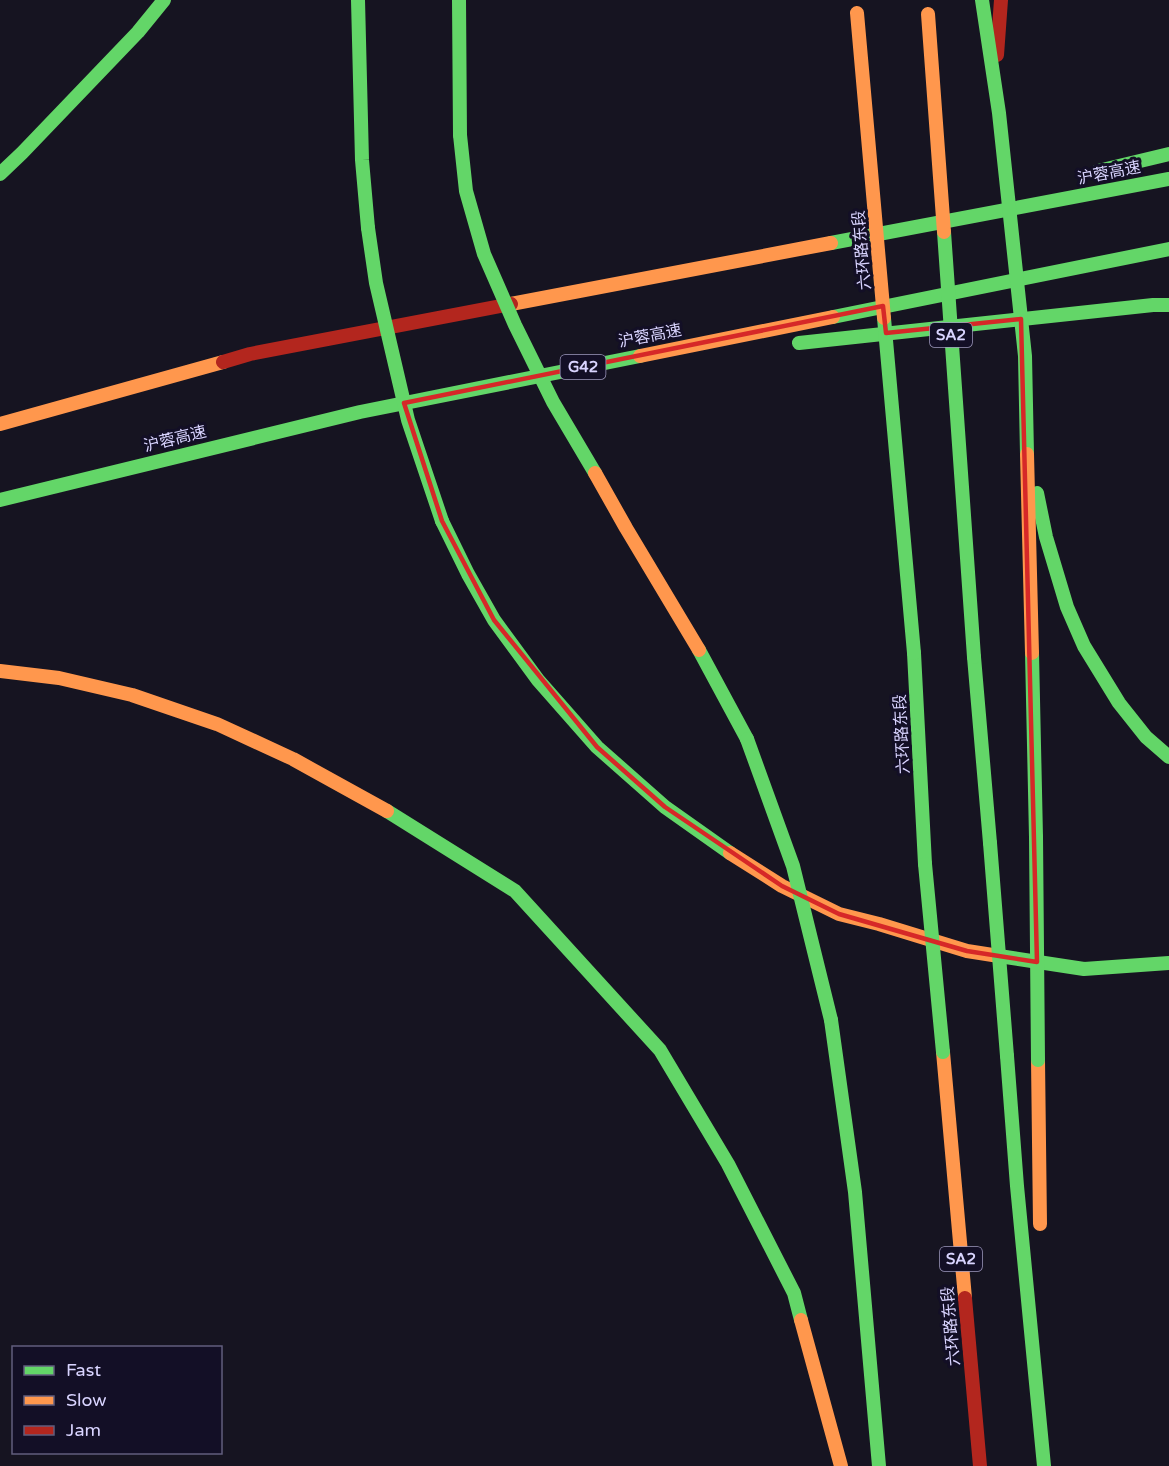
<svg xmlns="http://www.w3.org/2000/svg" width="1169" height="1466" viewBox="0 0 1169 1466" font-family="'Varela Round','Noto Sans SC',sans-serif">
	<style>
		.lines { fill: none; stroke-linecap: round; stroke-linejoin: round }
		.fast { stroke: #63d668; stroke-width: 14 }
		.slow { stroke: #ff974d; stroke-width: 14 }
		.jam { stroke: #b3261e; stroke-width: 14 }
		.fast-bridge { stroke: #63d668; stroke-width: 14 }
		.slow-bridge { stroke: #ff974d; stroke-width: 14 }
		.marked { fill: none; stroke: #d62828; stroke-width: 4.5; stroke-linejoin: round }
		.labels { text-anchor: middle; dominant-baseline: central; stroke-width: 6; stroke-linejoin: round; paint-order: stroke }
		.shield { fill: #130f26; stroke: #9e99be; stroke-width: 1.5 }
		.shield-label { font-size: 15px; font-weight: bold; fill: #d9d4ff }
		.street-label { font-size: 16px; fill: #d9d4ff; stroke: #130f26 }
	</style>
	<rect width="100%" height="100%" fill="#161421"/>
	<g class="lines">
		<!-- fast -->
		<g class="fast">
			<path d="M358,0l4,160 6,68"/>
			<path d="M459,0l1,135"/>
			<path d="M1098,171l71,-17"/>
			<path d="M0,174l22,-21 116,-121 26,-32"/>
			<path d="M831,243l338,-64"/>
			<path d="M833,317l336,-68"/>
			<path d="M799,343l354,-38h16"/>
			<path d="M1037,493l9,44 21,70 17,39 35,57 27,34 23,20"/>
			<path d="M0,500l360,-88 280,-56"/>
			<path d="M442,521l26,53 26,46 44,60 59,67 68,60 65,46"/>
			<path d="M699,650l48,89"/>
			<path d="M914,653l11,211"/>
			<path d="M1032,653l4,184"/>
			<path d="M974,657l16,186"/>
			<path d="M387,811l128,80 145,159 68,114 66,129 7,27"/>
			<path d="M999,956l85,13 85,-6"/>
			<path d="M831,1020l24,172 24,274"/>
			<path d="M1007,1056l10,130 27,280"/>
		</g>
		<!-- slow -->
		<g class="slow">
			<path d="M511,304l320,-61"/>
			<path d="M640,356l193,-39"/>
			<path d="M0,424l223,-62"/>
			<path d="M0,671l59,7 73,17 85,29 76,35 94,52"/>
			<path d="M730,853l52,33 57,28 40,10 88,27 32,5"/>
			<path d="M943,1052l22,246"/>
			<path d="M1038,1060l2,164"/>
			<path d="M801,1320l40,146"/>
		</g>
		<!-- jam -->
		<g class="jam">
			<path d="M997,55l4,-55"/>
			<path d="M223,362l27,-8 261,-50"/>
			<path d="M965,1298l15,168"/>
		</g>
		<!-- fast-bridge -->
		<g class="fast-bridge">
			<path d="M982,0l17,113 26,243 2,98"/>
			<path d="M460,135l6,56 18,63 31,71 38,77 42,71"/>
			<path d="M368,228l8,55 32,137 34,101"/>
			<path d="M944,232l30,425"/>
			<path d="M884,318l30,335"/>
			<path d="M747,739l46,127 38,154"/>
			<path d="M1036,837l2,223"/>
			<path d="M990,843l17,213"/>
			<path d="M925,864l18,188"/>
		</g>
		<!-- slow-bridge -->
		<g class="slow-bridge">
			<path d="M857,13l27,305"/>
			<path d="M928,14l16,218"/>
			<path d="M1027,454l5,199"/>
			<path d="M595,473l31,55 73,122"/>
		</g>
	</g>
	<!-- marked area -->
	<path class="marked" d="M883,306l3,27 135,-14 16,643 -70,-11 -128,-37 -57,-28 -117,-79 -68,-60 -103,-127 -52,-99 -38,-118z"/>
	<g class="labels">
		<!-- shield labels -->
		<g class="shield">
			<rect x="930" y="323" width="42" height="24" rx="4.5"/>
			<rect x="560.5" y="355" width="45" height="24" rx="4.5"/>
			<rect x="940" y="1247" width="42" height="24" rx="4.5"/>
		</g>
		<g class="shield-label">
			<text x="951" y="335">SA2</text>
			<text x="583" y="367">G42</text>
			<text x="961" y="1259">SA2</text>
		</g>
		<!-- street labels -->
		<g class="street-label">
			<text transform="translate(1109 173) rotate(-11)">沪蓉高速</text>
			<text transform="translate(862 250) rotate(-95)">六环路东段</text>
			<text transform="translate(650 336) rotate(-11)">沪蓉高速</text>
			<text transform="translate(175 439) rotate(-14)">沪蓉高速</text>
			<text transform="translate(902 734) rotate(-93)">六环路东段</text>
			<text transform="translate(951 1326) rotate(-95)">六环路东段</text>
		</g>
	</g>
	<!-- legend -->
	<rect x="12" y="1346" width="210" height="108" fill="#130f26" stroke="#625e7d" stroke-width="1.5"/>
	<rect x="24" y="1366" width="30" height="9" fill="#63d668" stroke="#625e7d" stroke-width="1.5"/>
	<text x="66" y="1376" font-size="18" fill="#d9d4ff">Fast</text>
	<rect x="24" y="1396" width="30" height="9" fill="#ff974d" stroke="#625e7d" stroke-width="1.5"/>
	<text x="66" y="1406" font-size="18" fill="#d9d4ff">Slow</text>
	<rect x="24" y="1426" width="30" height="9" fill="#b3261e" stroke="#625e7d" stroke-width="1.5"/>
	<text x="66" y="1436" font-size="18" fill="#d9d4ff">Jam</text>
</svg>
